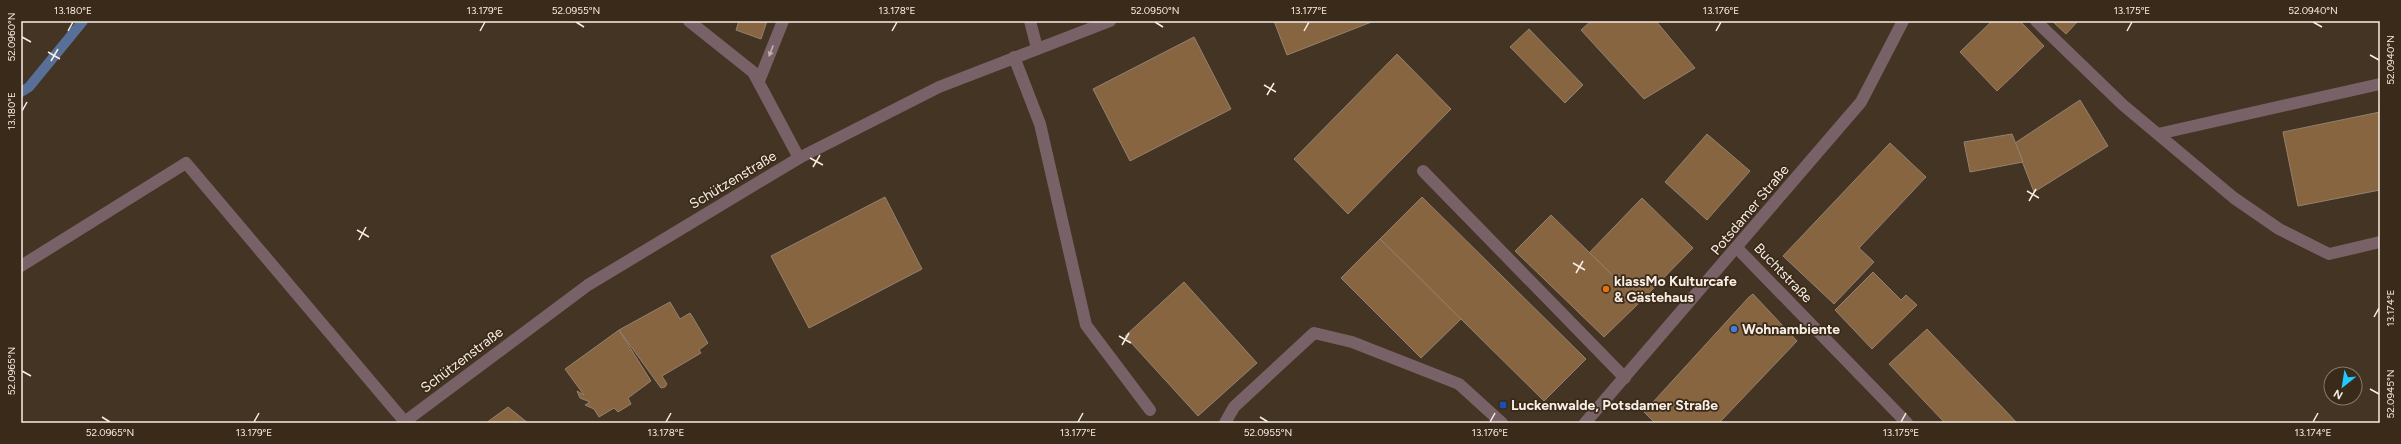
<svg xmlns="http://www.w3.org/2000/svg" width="2401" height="444" viewBox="0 0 2401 444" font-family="Figtree,sans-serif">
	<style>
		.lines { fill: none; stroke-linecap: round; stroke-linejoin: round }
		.stream { stroke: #587097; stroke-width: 10 }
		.building { fill: #886541; stroke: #94816f }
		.minor { stroke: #796267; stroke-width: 12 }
		.oneway { fill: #bfafac }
		.ticks { fill: none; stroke: #f9eee4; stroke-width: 1.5 }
		.food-dot { fill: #e8710a; stroke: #392a1a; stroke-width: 1.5 }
		.shop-dot { fill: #3f7fe0; stroke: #392a1a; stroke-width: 1.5 }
		.transit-dot { fill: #1a4fb4; stroke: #392a1a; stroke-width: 1.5 }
		.labels { text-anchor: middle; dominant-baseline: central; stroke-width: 3.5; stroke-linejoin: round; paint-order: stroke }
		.street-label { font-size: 14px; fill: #f9eee4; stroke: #392a1a }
		.poi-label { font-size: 14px; font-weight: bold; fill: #f9eee4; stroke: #392a1a; text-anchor: start }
		.neatline { fill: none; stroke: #f9eee4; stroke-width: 1.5 }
		.ticks-label { font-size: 10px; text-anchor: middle; fill: #f9eee4 }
	</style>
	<rect width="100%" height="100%" fill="#443424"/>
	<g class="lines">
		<!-- stream -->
		<path class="stream" d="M21,92l8,-5 54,-66"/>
	</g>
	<!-- building -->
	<g class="building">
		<path d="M739,21h28l-6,18 -25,-9z"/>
		<path d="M1274,21h100l-87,34z"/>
		<path d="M1591,21h65l39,47 -51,31 -63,-69z"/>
		<path d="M1992,21h28l24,25 -47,45 -37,-39z"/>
		<path d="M2052,21h26l-12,13z"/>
		<path d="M1529,29l54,56 -18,18 -55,-56z"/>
		<path d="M1194,37l37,72 -101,52 -37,-72z"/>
		<path d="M1397,54l54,55 -103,105 -54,-55z"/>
		<path d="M2080,100l28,46 -74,46 -19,-49z"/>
		<path d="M2380,112v78l-82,16 -15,-74z"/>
		<path d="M1707,134l43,37 -43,49 -42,-38z"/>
		<path d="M2012,134l11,28 -53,10 -6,-30z"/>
		<path d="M1890,143l36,34 -67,71 15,14 -40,42 -51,-48z"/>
		<path d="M885,197l37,72 -113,59 -38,-72z"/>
		<path d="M1422,197l164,162 -42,42 -164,-162z"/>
		<path d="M1642,198l51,50 -53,54 -51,-49z"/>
		<path d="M1551,215l89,87 -36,35 -89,-86z"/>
		<path d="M1380,239l81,80 -40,39 -80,-80z"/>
		<path d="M1873,272l28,28 5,-5 11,10 -45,44 -37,-39z"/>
		<path d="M1184,282l73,81 -59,53 -73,-80z"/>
		<path d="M1753,294l44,47 -78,82h-64l-11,-11 105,-115z"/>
		<path d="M670,302l10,17 10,-6 2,3 16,27 -9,7 2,3 -39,23 5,8 -2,3 -4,1 -42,-58z"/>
		<path d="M1927,329l75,78 15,16h-72l-56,-59z"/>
		<path d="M619,330l32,51 -23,17 3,6 -13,8 -4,-4 -15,9 -5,-8 -9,-4 5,-3 -10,-4 -3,-7 7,4 -19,-26z"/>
		<path d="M508,407l20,16h-42z"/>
	</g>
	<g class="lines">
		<!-- minor -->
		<g class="minor">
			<path d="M689,21l64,51 46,86"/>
			<path d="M1030,21l7,27"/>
			<path d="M2036,21l87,84 111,93 45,31 50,25 51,-12"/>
			<path d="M1014,57l26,67 46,201 64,85"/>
			<path d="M759,81l24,-60"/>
			<path d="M2158,134l222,-50"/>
			<path d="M1423,171l202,207"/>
			<path d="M1737,248l170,175"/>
			<path d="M21,266l165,-103 219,259"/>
			<path d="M403,423l185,-138 211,-127 140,-71 171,-66"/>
			<path d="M1225,423l9,-16 80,-74 38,9 107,42 43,39"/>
			<path d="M1585,423l276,-321 42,-81"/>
		</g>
	</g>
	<!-- one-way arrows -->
	<defs><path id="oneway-solid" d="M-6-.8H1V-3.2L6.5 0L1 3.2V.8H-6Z"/></defs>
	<use class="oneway" href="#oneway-solid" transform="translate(771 51) rotate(111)"/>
	<!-- ticks -->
	<path class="ticks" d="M576,22l8,5M1155,22l8,5M2313,22l9,5M68,31l5,-9M480,31l5,-9M892,31l5,-9M1304,31l5,-9M1716,31l5,-9M2127,31l5,-9M22,37l9,5M48,52l12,7M2370,55l9,5M51,61l7,-12M1264,85l12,7M1267,95l7,-12M22,111l5,-9M810,158l13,7M813,167l7,-12M2027,191l12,7M2029,201l7,-12M357,230l12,7M359,240l7,-13M1573,263l12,7M1576,273l7,-12M2374,317l5,-9M1119,336l12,7M1122,345l7,-12M22,371l9,5M2370,389l9,5M102,417l8,5M1260,417l8,5M254,422l5,-9M666,422l5,-9M1078,422l5,-9M1490,422l5,-9M1901,422l5,-9M2313,422l5,-9"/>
	<!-- markers -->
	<circle class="food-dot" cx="1606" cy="289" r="4"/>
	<circle class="shop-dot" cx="1734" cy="329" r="4"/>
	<rect class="transit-dot" x="1499" y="401" width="8" height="8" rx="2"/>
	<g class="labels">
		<!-- street labels -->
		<g class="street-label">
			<text transform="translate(733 180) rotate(-31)">Schützenstraße</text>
			<text transform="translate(1750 210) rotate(-50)">Potsdamer Straße</text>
			<text transform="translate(1783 273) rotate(46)">Buchtstraße</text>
			<text transform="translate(462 360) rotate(-37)">Schützenstraße</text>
		</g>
		<!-- poi labels -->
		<g class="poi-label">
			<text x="1614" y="281">klassMo Kulturcafe<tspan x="1614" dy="16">&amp; Gästehaus</tspan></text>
			<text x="1742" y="329">Wohnambiente</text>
			<text x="1511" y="405">Luckenwalde, Potsdamer Straße</text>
		</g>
	</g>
	<!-- border -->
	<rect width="2401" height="444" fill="none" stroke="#392a1a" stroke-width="44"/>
	<!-- north arrow -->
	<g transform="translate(2343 386) rotate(210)"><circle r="19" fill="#392a1a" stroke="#86786b"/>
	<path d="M0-3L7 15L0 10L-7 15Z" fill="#21c9fd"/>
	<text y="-6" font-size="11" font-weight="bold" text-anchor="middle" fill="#f9eee4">N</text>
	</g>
	<rect x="22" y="22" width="2357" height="400" class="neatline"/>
	<g class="ticks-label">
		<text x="73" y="14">13.180°E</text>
		<text x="485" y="14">13.179°E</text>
		<text x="576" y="14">52.0955°N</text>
		<text x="897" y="14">13.178°E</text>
		<text x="1155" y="14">52.0950°N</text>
		<text x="1309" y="14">13.177°E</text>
		<text x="1721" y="14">13.176°E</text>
		<text x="2132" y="14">13.175°E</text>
		<text x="2313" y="14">52.0940°N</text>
		<text transform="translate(11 37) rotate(-90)" y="4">52.0960°N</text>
		<text transform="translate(2390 60) rotate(-90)" y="4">52.0940°N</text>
		<text transform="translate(11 111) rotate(-90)" y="4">13.180°E</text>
		<text transform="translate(2390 308) rotate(-90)" y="4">13.174°E</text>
		<text transform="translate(11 371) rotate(-90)" y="4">52.0965°N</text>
		<text transform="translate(2390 394) rotate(-90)" y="4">52.0945°N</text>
		<text x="110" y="436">52.0965°N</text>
		<text x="254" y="436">13.179°E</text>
		<text x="666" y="436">13.178°E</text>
		<text x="1078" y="436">13.177°E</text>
		<text x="1268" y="436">52.0955°N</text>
		<text x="1490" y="436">13.176°E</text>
		<text x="1901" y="436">13.175°E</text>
		<text x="2313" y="436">13.174°E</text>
	</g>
</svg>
